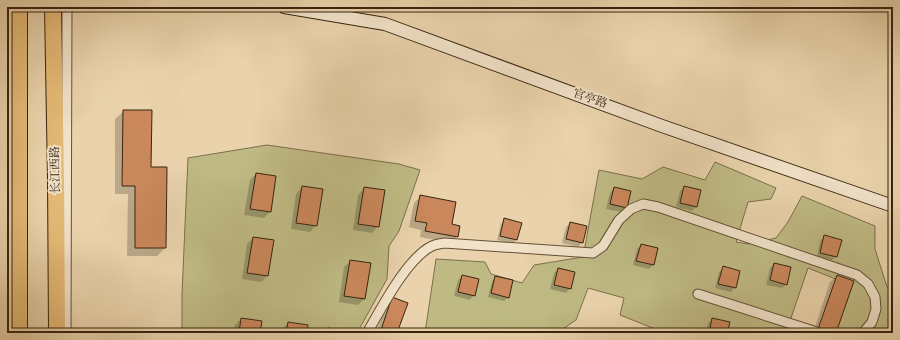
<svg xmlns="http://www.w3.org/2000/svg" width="900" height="340" viewBox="0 0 900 340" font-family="Vollkorn,'Noto Serif SC',serif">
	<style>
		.green { fill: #bfba84; stroke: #7b6f4a }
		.shadow { fill: #0003 }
		.building { fill: #ca885c; stroke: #37240f }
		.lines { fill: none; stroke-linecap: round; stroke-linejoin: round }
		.street-casing { stroke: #645036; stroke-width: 11 }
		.secondary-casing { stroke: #37240f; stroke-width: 14 }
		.highway-casing { stroke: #37240f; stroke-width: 18 }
		.street { stroke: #f1e2c9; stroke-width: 9 }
		.secondary { stroke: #f1e2c9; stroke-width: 12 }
		.highway { stroke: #e5ba76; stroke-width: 16 }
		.labels { text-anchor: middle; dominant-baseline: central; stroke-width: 4; stroke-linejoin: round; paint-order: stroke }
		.street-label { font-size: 12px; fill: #37240f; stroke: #f1e2c9 }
	</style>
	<rect width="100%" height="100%" fill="#ead3ac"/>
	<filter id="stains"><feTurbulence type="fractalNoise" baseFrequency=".005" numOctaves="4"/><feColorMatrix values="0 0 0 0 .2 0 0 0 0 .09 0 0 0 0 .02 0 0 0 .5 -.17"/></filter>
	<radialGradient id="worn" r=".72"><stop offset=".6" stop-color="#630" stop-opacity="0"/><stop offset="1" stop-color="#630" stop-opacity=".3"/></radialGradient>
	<!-- green -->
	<g class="green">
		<path d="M267,145l132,19 21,6 -21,61 -10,15 -2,33 -30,54h-175v-39l6,-136z"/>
		<path d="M715,162l61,26 -5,11 -23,3 -12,40 13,2 27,-6 12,-16 14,-26 73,30v23l12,38 6,5v41h-60l15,-49 -40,-16 -18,53 5,12h-130l-45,-18 4,-17 -36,-10 -12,32 -19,13h-132l11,-74 49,3 6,12 31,9 12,-18 49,-8 16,-87 43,9 21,-12 42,13z"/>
	</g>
	<!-- shadow -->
	<g class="shadow">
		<path d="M124,111l26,57 15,80 -8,8h-30l1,-62h-13v-75z"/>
		<path d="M256,174l14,38 -6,6 -20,-3 6,-35z"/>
		<path d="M302,187l14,38 -6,7 -19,-3 5,-35z"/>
		<path d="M685,187l15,4 -4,16 -4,4 -16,-4 4,-16z"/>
		<path d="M364,188l14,38 -6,7 -19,-3 5,-35z"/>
		<path d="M614,188l12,20 -4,4 -16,-3 4,-16z"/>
		<path d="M420,197l31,28 6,11 -6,7 -31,-6 1,-7 -12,-3 5,-24z"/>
		<path d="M505,220l12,19 -5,5 -15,-4 4,-16z"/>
		<path d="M570,223l12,20 -4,4 -16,-4 4,-16z"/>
		<path d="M825,236l11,20 -4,4 -15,-3 3,-16z"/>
		<path d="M253,238l14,38 -6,6 -19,-3 5,-35z"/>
		<path d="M641,245l16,4 -4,16 -4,4 -16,-4 4,-16z"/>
		<path d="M350,261l14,38 -6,6 -19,-3 5,-35z"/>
		<path d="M774,264l12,20 -4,4 -16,-3 4,-17z"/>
		<path d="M893,266v18l-5,-1z"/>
		<path d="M723,268l12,19 -4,5 -16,-4 4,-16z"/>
		<path d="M558,269l12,19 -4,5 -16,-4 4,-16z"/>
		<path d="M462,276l12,19 -4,5 -16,-4 4,-16z"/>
		<path d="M837,276l-2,57h-22l17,-51z"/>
		<path d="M496,277l12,20 -4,4 -16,-4 4,-15z"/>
		<path d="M392,298l4,35h-20l10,-28z"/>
		<path d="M241,319l18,14h-25l1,-8z"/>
		<path d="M713,319l13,14h-20l2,-10z"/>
		<path d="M288,323l18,10h-25l1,-4z"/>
	</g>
	<!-- building -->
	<g class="building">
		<path d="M123,110h29l-1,57h16l-1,81h-31v-62h-13z"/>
		<path d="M256,173l20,3 -5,36 -21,-3z"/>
		<path d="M302,186l21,3 -6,37 -21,-3z"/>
		<path d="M684,186l17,4 -4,17 -17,-4z"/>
		<path d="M364,187l21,3 -6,37 -21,-3z"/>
		<path d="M614,187l17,4 -4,17 -17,-4z"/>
		<path d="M420,195l36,7 -4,22 8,2 -2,11 -33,-6 2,-8 -12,-2z"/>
		<path d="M504,218l18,5 -5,17 -17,-4z"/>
		<path d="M570,222l17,4 -4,17 -17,-4z"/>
		<path d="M824,235l18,5 -5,17 -17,-4z"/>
		<path d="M253,237l21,3 -6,36 -21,-3z"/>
		<path d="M641,244l17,4 -4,17 -18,-4z"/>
		<path d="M350,260l21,3 -6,36 -21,-3z"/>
		<path d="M774,263l17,4 -4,18 -17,-5z"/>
		<path d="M723,266l17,5 -4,17 -18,-4z"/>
		<path d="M558,268l17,4 -4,17 -17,-4z"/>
		<path d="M462,275l17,4 -4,17 -17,-4z"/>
		<path d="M837,275l17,6 -18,52h-6l-12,-4z"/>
		<path d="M495,276l18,4 -4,18 -18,-5z"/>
		<path d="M392,297l16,6 -11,30h-17z"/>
		<path d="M241,318l21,3 -2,12h-21z"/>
		<path d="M712,318l18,4 -3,11h-18z"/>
		<path d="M288,322l20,3 -1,8h-21z"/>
		<path d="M328,328l20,4v1h-21z"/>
	</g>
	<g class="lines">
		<!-- street casing -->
		<g class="street-casing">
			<g id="street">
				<path d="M698,294l122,39"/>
				<path d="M66,333l1,-326"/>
				<path d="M367,333c14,-24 40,-75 65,-87 4,-2 8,-2 12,-3l149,10 10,-7 16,-26 12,-11 12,-5 15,3 199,68 11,9 7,13 1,12 -4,13 -9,11"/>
			</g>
		</g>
		<!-- secondary casing -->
		<g class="secondary-casing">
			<path id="secondary" d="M284,7l101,17 277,102 231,80"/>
		</g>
		<!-- highway casing -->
		<g class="highway-casing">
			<g id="highway">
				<path d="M53,7l3,172 1,154"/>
				<path d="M19,333v-326"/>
			</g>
		</g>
		<!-- street -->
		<use href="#street" class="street"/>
		<!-- secondary -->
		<use href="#secondary" class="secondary"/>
		<!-- highway -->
		<use href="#highway" class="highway"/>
	</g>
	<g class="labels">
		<!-- street labels -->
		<g class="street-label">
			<text transform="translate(590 99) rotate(20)">官亭路</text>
			<text transform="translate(56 170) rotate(-91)">长江西路</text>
		</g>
	</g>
	<!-- margin -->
	<rect width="900" height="340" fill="none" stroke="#ead3ac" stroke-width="24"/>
	<rect x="8" y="8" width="884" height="324" fill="none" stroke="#37240f" stroke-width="2"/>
	<rect x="12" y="12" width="876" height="316" fill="none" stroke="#37240f"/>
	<rect width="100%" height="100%" filter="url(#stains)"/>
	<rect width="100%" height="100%" fill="url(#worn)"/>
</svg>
